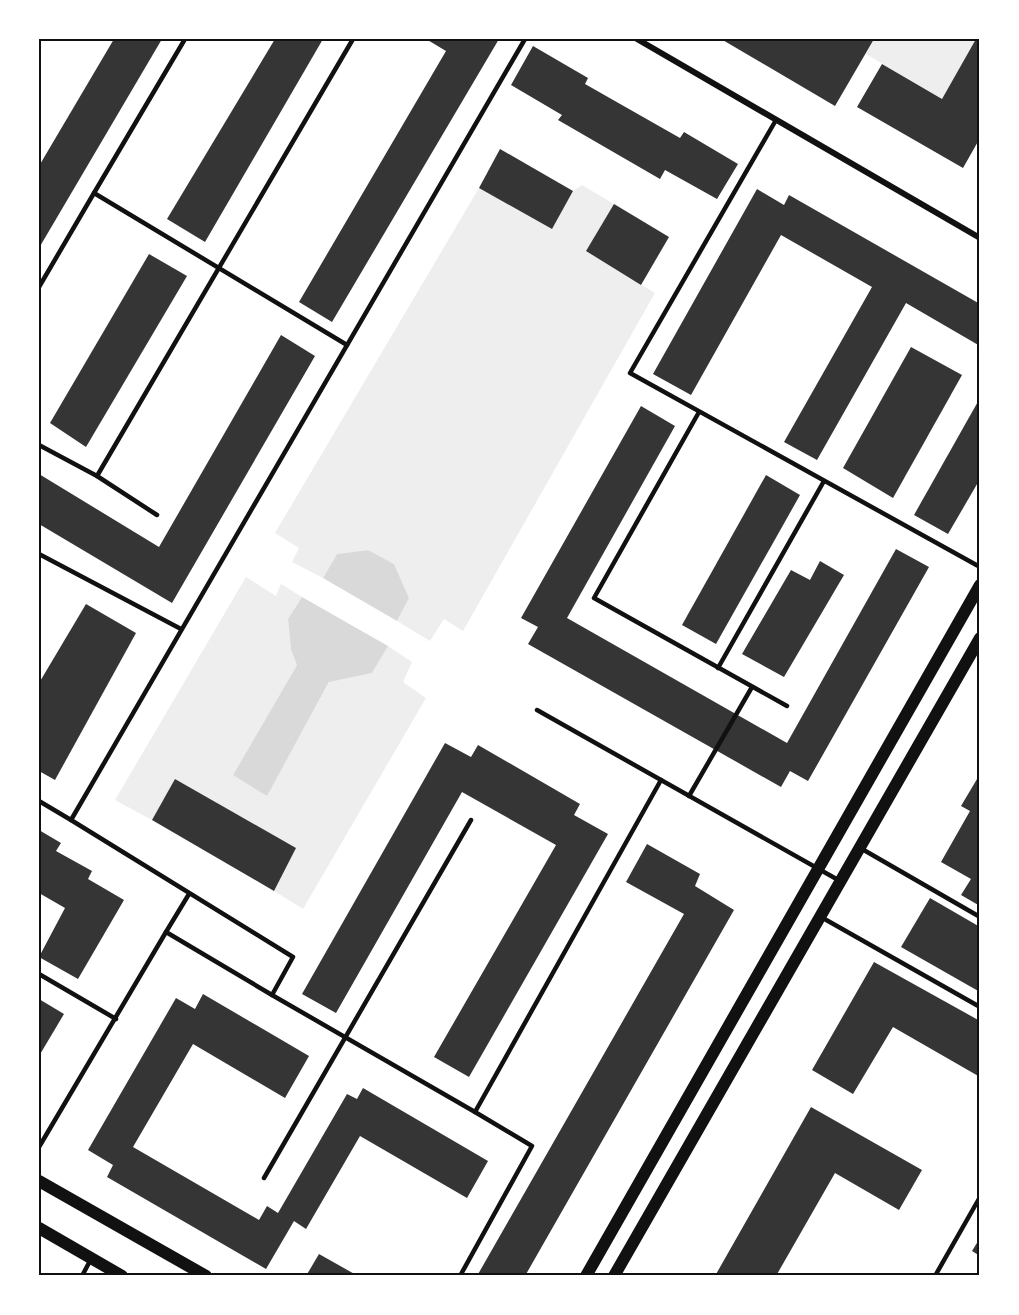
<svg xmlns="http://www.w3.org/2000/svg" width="1019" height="1315" viewBox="0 0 1019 1315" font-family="'IBM Plex Sans',sans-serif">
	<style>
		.green { fill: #eee }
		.water { fill: #d9d9d9 }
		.building { fill: #353535 }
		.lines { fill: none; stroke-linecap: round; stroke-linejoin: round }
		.service { stroke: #111; stroke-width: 4.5 }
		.minor { stroke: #111; stroke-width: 6 }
		.secondary { stroke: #111; stroke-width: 12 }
		.neatline { fill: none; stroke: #111; stroke-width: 2 }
	</style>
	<rect width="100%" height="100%" fill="#fff"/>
	<!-- green -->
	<g class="green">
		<path d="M874,39h102l-34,60 -76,-45z"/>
		<path d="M582,185l32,19 -28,47 69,42 -192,338 -19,-12 -14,22 -33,-20 12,-23 -15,-34 -26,-14 -31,4 -14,24 -31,-16 7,-14 -24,-15 204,-345 73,41 21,-38z"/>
		<path d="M246,577l30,19 5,-12 21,13 -14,22 3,31 6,15 -64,110 34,20 63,-114 42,-8 16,-27 24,16 -9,20 23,16 -123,211 -29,-18 22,-43 -121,-69 -23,41 -37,-20z"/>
	</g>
	<!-- water -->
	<g class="water">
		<path d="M368,550l26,14 15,34 -12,23 -74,-43 14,-24z"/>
		<path d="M302,597l86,49 -16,27 -43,9 -62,114 -34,-21 64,-110 -6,-15 -3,-31z"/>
	</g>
	<!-- building -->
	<g class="building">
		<path d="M114,39h48l-123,209v-82z"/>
		<path d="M275,39h48l-118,203 -38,-23z"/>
		<path d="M426,39h73l-167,283 -33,-20 147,-251z"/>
		<path d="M721,39h153l-39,67z"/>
		<path d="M976,39h4v99l-17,30 -106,-61 25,-43 60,35z"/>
		<path d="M533,46l55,32 -3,6 95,54 4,-6 54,32 -21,35 -52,-29 -5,9 -102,-59 4,-5 -51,-30z"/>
		<path d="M500,149l73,42 -21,38 -73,-41z"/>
		<path d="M757,189l27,16 5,-10 191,109v42l-74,-43 -89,157 -33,-18 88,-155 -91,-52 -90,160 -38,-21z"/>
		<path d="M614,204l55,33 -28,48 -55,-34z"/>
		<path d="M149,254l38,22 -101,171 -36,-24z"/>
		<path d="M281,335l34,21 -143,247 -133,-79v-50l120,73z"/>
		<path d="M911,347l51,28 -69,123 -50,-30z"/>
		<path d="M980,398v81l-32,55 -34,-19z"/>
		<path d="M641,406l34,20 -108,192 220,125 109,-194 33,18 -121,214 -18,-10 -9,16 -253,-143 10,-17 -17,-9z"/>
		<path d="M766,475l34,20 -84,149 -34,-19z"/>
		<path d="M820,561l24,14 -60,102 -42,-23 49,-84 19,10z"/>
		<path d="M86,604l50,29 -81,147 -16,-9v-88z"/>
		<path d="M445,743l26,14 7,-12 102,59 -6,11 34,19 -139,243 -35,-20 122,-212 -94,-53 -126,221 -34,-19z"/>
		<path d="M980,774v132l-19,-11 10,-16 -30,-17 29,-51 -9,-5z"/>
		<path d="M175,779l121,69 -22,43 -122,-71z"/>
		<path d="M39,830l22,13 -5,8 36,20 -4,8 36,21 -46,79 -39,-22 26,-49 -26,-15z"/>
		<path d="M647,844l53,30 -5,12 39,24 -209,366h-48l207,-362 -58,-32z"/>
		<path d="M930,898l50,29v65l-79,-45z"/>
		<path d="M874,962l106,59v56l-87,-50 -40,67 -41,-24z"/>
		<path d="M203,994l106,62 -24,42 -92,-54 -60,103 126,73 8,-14 11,7 69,-119 10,5 6,-11 125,73 -21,37 -107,-62 -54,93 -12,-8 -28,48 -159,-92 6,-12 -25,-15 88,-152 19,11z"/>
		<path d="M39,999l25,15 -25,42z"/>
		<path d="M811,1107l111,63 -23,40 -64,-37 -59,103h-61z"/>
		<path d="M980,1238v18l-8,-5z"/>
		<path d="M319,1254l39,22h-52z"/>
	</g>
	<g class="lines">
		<!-- service -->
		<g class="service">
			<path d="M776,120l-146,253 350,194"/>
			<path d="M94,193l91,-154"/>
			<path d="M39,287l55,-94 253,152"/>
			<path d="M699,412l-105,186 193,108"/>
			<path d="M39,445l58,31"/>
			<path d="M157,515l-60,-39 256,-437"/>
			<path d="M39,554l142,75"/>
			<path d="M718,668l106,-187"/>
			<path d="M537,710l303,171"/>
			<path d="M689,796l63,-109"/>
			<path d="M39,801l32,19"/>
			<path d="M862,849l118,68"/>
			<path d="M189,894l-23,38 106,63 21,-38 -222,-137 454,-781"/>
			<path d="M821,917l159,90"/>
			<path d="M39,974l77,45"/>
			<path d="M272,995l203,117 186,-332"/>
			<path d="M39,1147l127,-215"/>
			<path d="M264,1178l207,-358"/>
			<path d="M82,1276l9,-17"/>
			<path d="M460,1276l72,-130 -57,-34"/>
			<path d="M935,1276l45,-79"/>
		</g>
		<!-- minor -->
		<path class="minor" d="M637,39l343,199"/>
		<!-- secondary -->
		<g class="secondary">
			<path d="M39,1181l167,95"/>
			<path d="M39,1228l83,48"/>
			<path d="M586,1276l394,-691"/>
			<path d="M614,1276l366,-638"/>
		</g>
	</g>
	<!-- border -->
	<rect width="1019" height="1315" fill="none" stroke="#ffffff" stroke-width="81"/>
	<rect x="40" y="40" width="938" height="1234" class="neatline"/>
</svg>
